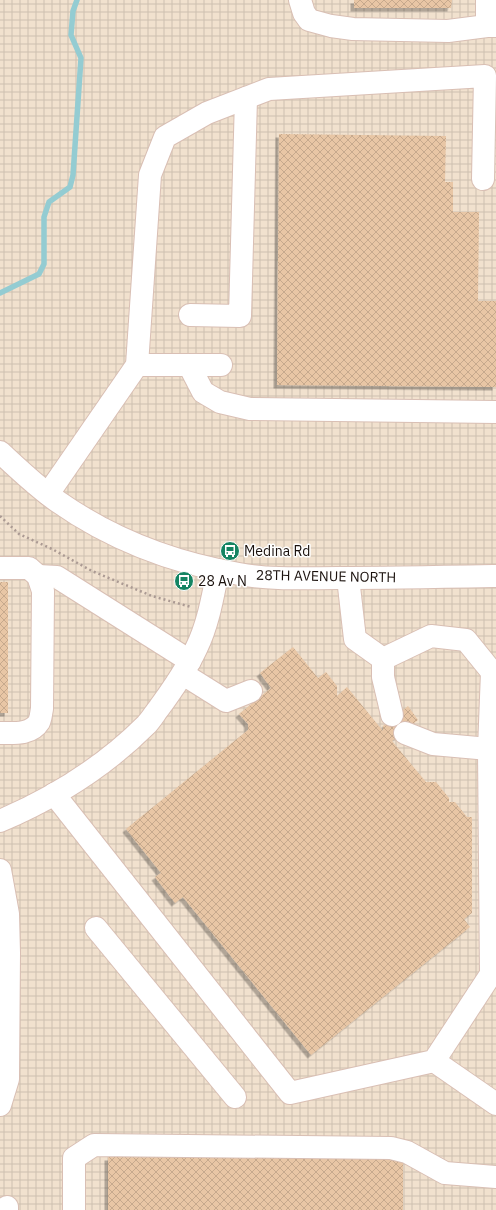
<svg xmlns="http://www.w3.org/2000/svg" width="496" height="1210" viewBox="0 0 496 1210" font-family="'IBM Plex Sans',sans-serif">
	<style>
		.industrial { fill: url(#industrial-grid) }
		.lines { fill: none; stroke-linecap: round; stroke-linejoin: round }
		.stream { stroke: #94ccd2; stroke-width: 5.5 }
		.building { fill: url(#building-cross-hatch); filter: url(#shadow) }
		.minor-casing { stroke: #d9bfb4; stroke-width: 24 }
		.path { stroke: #ab9a93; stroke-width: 2.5; stroke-dasharray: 2 3; stroke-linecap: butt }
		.minor { stroke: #fff; stroke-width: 22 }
		.labels { text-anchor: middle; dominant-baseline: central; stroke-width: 3; stroke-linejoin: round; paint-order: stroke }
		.poi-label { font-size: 14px; fill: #1a110d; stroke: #fff; text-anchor: start }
		.street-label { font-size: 14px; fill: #1a110d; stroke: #fff }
	</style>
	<defs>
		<pattern id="industrial-grid" width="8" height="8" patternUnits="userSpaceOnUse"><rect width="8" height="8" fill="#f1e1ce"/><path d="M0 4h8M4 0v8" fill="none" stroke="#cec0b0"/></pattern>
		<pattern id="building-cross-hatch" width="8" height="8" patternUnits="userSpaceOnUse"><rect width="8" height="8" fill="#e8c6a5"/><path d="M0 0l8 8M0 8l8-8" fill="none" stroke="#c6a98d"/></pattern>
		<filter id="shadow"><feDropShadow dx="-3.5" dy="3.5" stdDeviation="0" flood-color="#0004"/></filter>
	</defs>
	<rect width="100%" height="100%" fill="#fee8df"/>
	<!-- industrial -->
	<rect class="industrial" x="0" y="0" width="496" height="1210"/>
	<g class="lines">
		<!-- stream -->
		<path class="stream" d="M0,293l39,-19 5,-10v-47l5,-15 21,-15 3,-12 8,-117 -10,-23 2,-24 4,-11"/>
	</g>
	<!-- building -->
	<g class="building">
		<path d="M354,0h98l-1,8h-97z"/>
		<path d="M279,134l167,2 -1,46h8v30h26l-1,89h18v86l-219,-2z"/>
		<rect x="0" y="582" width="8" height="131"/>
		<path d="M293,647l25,31 8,-6 11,14v10l10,-9 36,44v-5l25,-20 10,14 -26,21 34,41h10l13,16v4h6l12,15h5v96l-8,6 6,8 -159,128 -128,-158 -8,6 -20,-26 6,-4 -35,-44 122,-99v-6l-9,-10 32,-26 -11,-15z"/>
		<path d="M108,1157l295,1v52h-295z"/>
	</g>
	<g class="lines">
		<!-- minor casing -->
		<g class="minor-casing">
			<g id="minor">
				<path d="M300,0l4,13 5,7 22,6 22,3 95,2 39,-5"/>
				<path d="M487,0v26h9"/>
				<path d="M190,315l50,1 6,-218"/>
				<path d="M137,365h84"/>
				<path d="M189,365l14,27 17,10 30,7 246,3"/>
				<path d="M0,452c18,17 37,35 57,49 54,38 117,62 182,73 32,6 67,4 99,4 53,0 105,-1 158,-2"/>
				<path d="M48,494l89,-129 13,-190 15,-38 42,-24 62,-24 216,-13 -2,103"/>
				<path d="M0,568h29l9,8 5,15 -1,118c-1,4 -1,9 -3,13 -8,13 -26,11 -39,11"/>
				<path d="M38,576l19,1 133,84"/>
				<path d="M383,659v18l9,38"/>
				<path d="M183,674l43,27 25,-10"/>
				<path d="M405,733l28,11 56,5"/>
				<path d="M54,794l236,299 144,-32 57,-87 -2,-225 3,-77 -26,-32 -35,-4 -48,23 -28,-20 -7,-61"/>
				<path d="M0,821c54,-23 105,-55 146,-96 5,-5 9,-12 13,-17 14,-19 27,-38 37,-59 12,-24 17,-53 22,-79"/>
				<path d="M0,870l8,44 1,39 -1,126 -8,26"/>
				<path d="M96,928l139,169"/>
				<path d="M434,1061l62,43"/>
				<path d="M7,1207v3"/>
				<path d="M74,1210v-52l20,-13 297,3 16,4 38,21 51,4"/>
			</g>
		</g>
		<!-- path -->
		<path class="path" d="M0,516l19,18 33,15 40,22 60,25 39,11"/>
		<!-- minor -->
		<use href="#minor" class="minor"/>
	</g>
	<!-- icons -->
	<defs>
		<g id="bus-disc" transform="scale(1)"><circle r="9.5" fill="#148462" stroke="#fff"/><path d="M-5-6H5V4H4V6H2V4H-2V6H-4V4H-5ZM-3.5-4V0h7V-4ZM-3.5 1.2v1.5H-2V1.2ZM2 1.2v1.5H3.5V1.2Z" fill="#fff"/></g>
	</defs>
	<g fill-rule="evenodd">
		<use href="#bus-disc" x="230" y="551"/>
		<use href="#bus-disc" x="184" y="581"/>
	</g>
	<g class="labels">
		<!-- poi labels -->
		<g class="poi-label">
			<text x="244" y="551">Medina Rd</text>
			<text x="198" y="581">28 Av N</text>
		</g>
		<!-- street labels -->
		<g class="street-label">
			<text transform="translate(326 576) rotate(1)">28TH AVENUE NORTH</text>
		</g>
	</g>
</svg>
